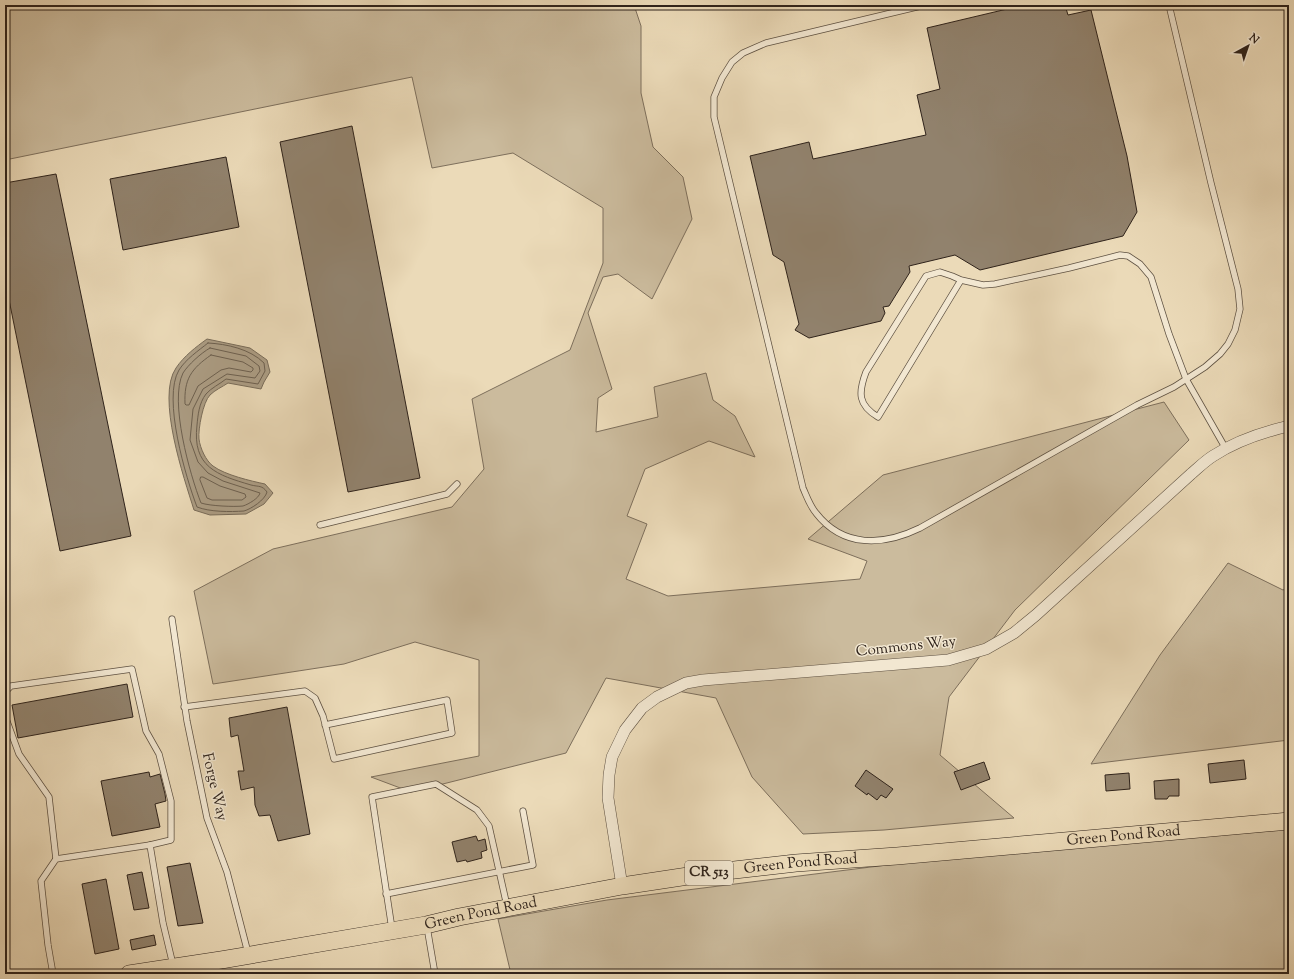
<svg xmlns="http://www.w3.org/2000/svg" width="1294" height="979" viewBox="0 0 1294 979" font-family="'Sorts Mill Goudy',serif">
	<style>
		.green { fill: #cbbb9d; stroke: #7d6f5c }
		.water { fill: #ab9c83; stroke: #796c59 }
		.lines { fill: none; stroke-linecap: round; stroke-linejoin: round }
		.shore { stroke: #6d604f; stroke-width: 1 }
		.building { fill: #91826d; stroke: #2f231b }
		.service-casing { stroke: #5e5142; stroke-width: 7 }
		.minor-casing { stroke: #5e5142; stroke-width: 12 }
		.primary-casing { stroke: #2f231b; stroke-width: 18 }
		.service { stroke: #f2e7d1; stroke-width: 5.5 }
		.minor { stroke: #f2e7d1; stroke-width: 11 }
		.primary { stroke: #ebdab8; stroke-width: 17 }
		.labels { text-anchor: middle; dominant-baseline: central; stroke-width: 3; stroke-linejoin: round; paint-order: stroke }
		.shield { fill: #f2e7d1; stroke: #6a5e52; stroke-width: 1 }
		.shield-label { font-size: 14px; font-weight: bold; fill: #2f231b }
		.street-label { font-size: 15px; fill: #2f231b; stroke: #f2e7d1 }
	</style>
	<rect width="100%" height="100%" fill="#ebdab8"/>
	<filter id="stains"><feTurbulence type="fractalNoise" baseFrequency=".005" numOctaves="4"/><feColorMatrix values="0 0 0 0 .2 0 0 0 0 .09 0 0 0 0 .02 0 0 0 .5 -.17"/></filter>
	<radialGradient id="worn" r=".72"><stop offset=".6" stop-color="#630" stop-opacity="0"/><stop offset="1" stop-color="#630" stop-opacity=".3"/></radialGradient>
	<!-- green -->
	<g class="green">
		<path d="M5,5h629l7,21v67l12,54 30,30 9,42 -40,80 -34,-25 -15,3 -15,36 24,76 -14,9 -2,34 62,-15 -4,-30 52,-14 7,27 22,16 20,41 -46,-16 -64,28 -18,47 20,8 -21,55 42,17 192,-17 7,-18 -59,-22 75,-64 281,-73 25,38 -174,170 -66,87 -9,58 74,63 -130,12 -81,4 -51,-57 -36,-79 -110,-20 -40,75 -155,39 -40,-15 108,-21v-96l-64,-18 -71,22 -131,20 -19,-93 79,-42 179,-42 32,-38 -12,-70 98,-49 33,-87v-55l-90,-55 -81,15 -20,-91 -407,83z"/>
		<path d="M1228,563l55,27 6,-3v153l-198,24 69,-109z"/>
		<path d="M1289,829v145h-778l-13,-55 109,-19 304,-38z"/>
	</g>
	<!-- water -->
	<path class="water" d="M207,339l43,9 17,12 3,12 -6,10 -3,7 -33,-6c-6,4 -13,7 -18,12 -7,7 -12,34 -11,44 1,9 7,22 14,27 12,9 38,15 52,18l8,9 -9,11 -18,10 -36,1 -16,-5c-10,-32 -38,-113 -18,-142 8,-12 20,-21 31,-29z"/>
	<g class="lines">
		<!-- shore -->
		<g class="shore">
			<path d="M208,343c19,1 42,6 56,20l1,8 -7,13 -32,-5c-6,5 -15,9 -20,15 -7,9 -8,21 -9,31 -5,42 20,50 54,60 8,2 11,0 16,7 -2,8 -16,17 -23,19 -14,1 -34,1 -47,-4 -11,-29 -35,-109 -18,-137 7,-11 19,-19 29,-27z"/>
			<path d="M210,348l36,8 13,10 1,5 -5,7 -28,-4 -24,15 -10,20 -3,31 8,22 10,11 15,8 37,12c-1,5 -11,11 -17,13 -9,1 -33,0 -42,-3 -11,-28 -32,-102 -18,-130 5,-8 18,-20 27,-25z"/>
			<path d="M211,355l32,7 10,6v2l-2,2 -22,-4 -8,2 -23,16 -9,19h-3l-1,-1c-1,-25 6,-35 26,-49z"/>
			<path d="M201,477h2l17,9 25,8 1,3 -4,3h-30l-5,-2 -7,-18z"/>
		</g>
	</g>
	<!-- building -->
	<g class="building">
		<path d="M1024,5h41l3,10 23,-5 36,146 10,56 -14,24 -143,34 -25,-15 -46,11 1,6 -21,34 -6,1 2,6 -4,8 -72,17 -14,-8 4,-6 -15,-62 -11,-7 -23,-99 59,-14 4,17 113,-24 -9,-40 23,-6 -13,-61z"/>
		<path d="M352,126l68,352 -72,14 -68,-350z"/>
		<path d="M226,157l13,70 -116,23 -13,-71z"/>
		<path d="M56,174l75,362 -71,15 -55,-271v-97z"/>
		<path d="M127,684l6,33 -115,21 -6,-33z"/>
		<path d="M287,707l23,127 -32,7 -8,-26 -11,1 -4,-11 -1,-18 -13,3 -3,-19h6l-6,-36 -7,2 -2,-19z"/>
		<path d="M1244,760l2,19 -36,4 -2,-19z"/>
		<path d="M984,762l6,17 -29,11 -7,-18z"/>
		<path d="M866,770l27,19 -7,9 -5,-3 -4,5 -9,-7 -1,2 -12,-9z"/>
		<path d="M149,772l1,5 10,-3 5,20 1,7 -11,3 5,23 -48,9 -11,-55z"/>
		<path d="M1129,773l1,16 -24,2 -1,-16z"/>
		<path d="M1179,779v17h-10l-2,3h-12l-1,-18z"/>
		<path d="M476,836l2,5 7,-2 2,11 -6,2 1,6 -15,4 -1,-2 -9,2 -5,-20z"/>
		<path d="M190,863l13,60 -25,3 -11,-59z"/>
		<path d="M142,872l7,36 -15,2 -7,-35z"/>
		<path d="M106,879l13,70 -24,5 -13,-70z"/>
		<path d="M154,935l2,10 -24,5 -2,-10z"/>
	</g>
	<g class="lines">
		<!-- service casing -->
		<g class="service-casing">
			<g id="service">
				<path d="M925,5l-159,38 -23,10 -11,9 -10,16 -8,19v20l89,371c4,9 7,18 13,25 27,35 67,33 104,15l217,-123 37,-18 31,-20 15,-13 8,-10 7,-14 5,-21 -2,-20 -27,-106 -42,-178"/>
				<path d="M961,280l-83,137c-20,-12 -20,-24 -12,-45l60,-96 14,-4 12,4 9,4 22,5 12,-1 74,-16 51,-13 8,1 12,8 11,13 18,57 17,45 40,70"/>
				<path d="M320,525l127,-31 10,-10"/>
				<path d="M172,619l15,102 20,97 20,54 21,81"/>
				<path d="M5,692l6,-6 121,-17 14,62 13,23 12,47v39l-21,5"/>
				<path d="M184,707l121,-16 10,7 8,18 11,43 118,-26 -5,-33 -122,25"/>
				<path d="M5,716l14,38 30,43 7,62"/>
				<path d="M386,894l147,-29 -10,-54"/>
				<path d="M427,927l8,47"/>
				<path d="M392,929l-20,-132 64,-13 41,26 12,16 18,80"/>
				<path d="M53,974l-5,-29 -7,-64 15,-22 94,-14 13,78 10,42"/>
			</g>
		</g>
		<!-- minor casing -->
		<g class="minor-casing">
			<path id="minor" d="M622,886l-14,-88 1,-23 3,-18 13,-27 17,-22 15,-11 29,-14 17,-3 245,-20 38,-11 28,-16 22,-18 155,-141c7,-6 14,-13 22,-18 23,-15 50,-24 76,-30"/>
		</g>
		<!-- primary casing -->
		<g class="primary-casing">
			<g id="primary">
				<path id="s1" d="M129,974l92,-14 205,-35 33,-8 163,-31 86,-13 88,-10 101,-7 392,-35"/>
			</g>
		</g>
		<!-- service -->
		<use href="#service" class="service"/>
		<!-- minor -->
		<use href="#minor" class="minor"/>
		<!-- primary -->
		<use href="#primary" class="primary"/>
	</g>
	<g class="labels">
		<!-- shield labels -->
		<rect class="shield" x="685" y="861" width="48" height="24" rx="3"/>
		<g class="shield-label">
			<text x="709" y="873">CR 513</text>
		</g>
		<!-- street labels -->
		<g class="street-label">
			<text transform="translate(906 647) rotate(-6)">Commons Way</text>
			<text transform="translate(214 787) rotate(77)">Forge Way</text>
			<text stroke="none"><textPath href="#s1" startOffset="1005">Green Pond Road</textPath></text>
			<text stroke="none"><textPath href="#s1" startOffset="681">Green Pond Road</textPath></text>
			<text stroke="none"><textPath href="#s1" startOffset="357">Green Pond Road</textPath></text>
		</g>
	</g>
	<!-- margin -->
	<rect width="1294" height="979" fill="none" stroke="#ebdab8" stroke-width="20"/>
	<rect x="6" y="6" width="1282" height="967" fill="none" stroke="#2f231b" stroke-width="2"/>
	<rect x="10" y="10" width="1274" height="959" fill="none" stroke="#2f231b"/>
	<!-- north arrow -->
	<g transform="translate(1248 46) rotate(40)" stroke="#f2e7d1" stroke-width="3" paint-order="stroke">
	<path d="M0-3L7 15L0 10L-7 15Z" fill="#2f231b"/>
	<text y="-6" font-size="11" font-weight="bold" text-anchor="middle" fill="#2f231b">N</text>
	</g>
	<rect width="100%" height="100%" filter="url(#stains)"/>
	<rect width="100%" height="100%" fill="url(#worn)"/>
</svg>
